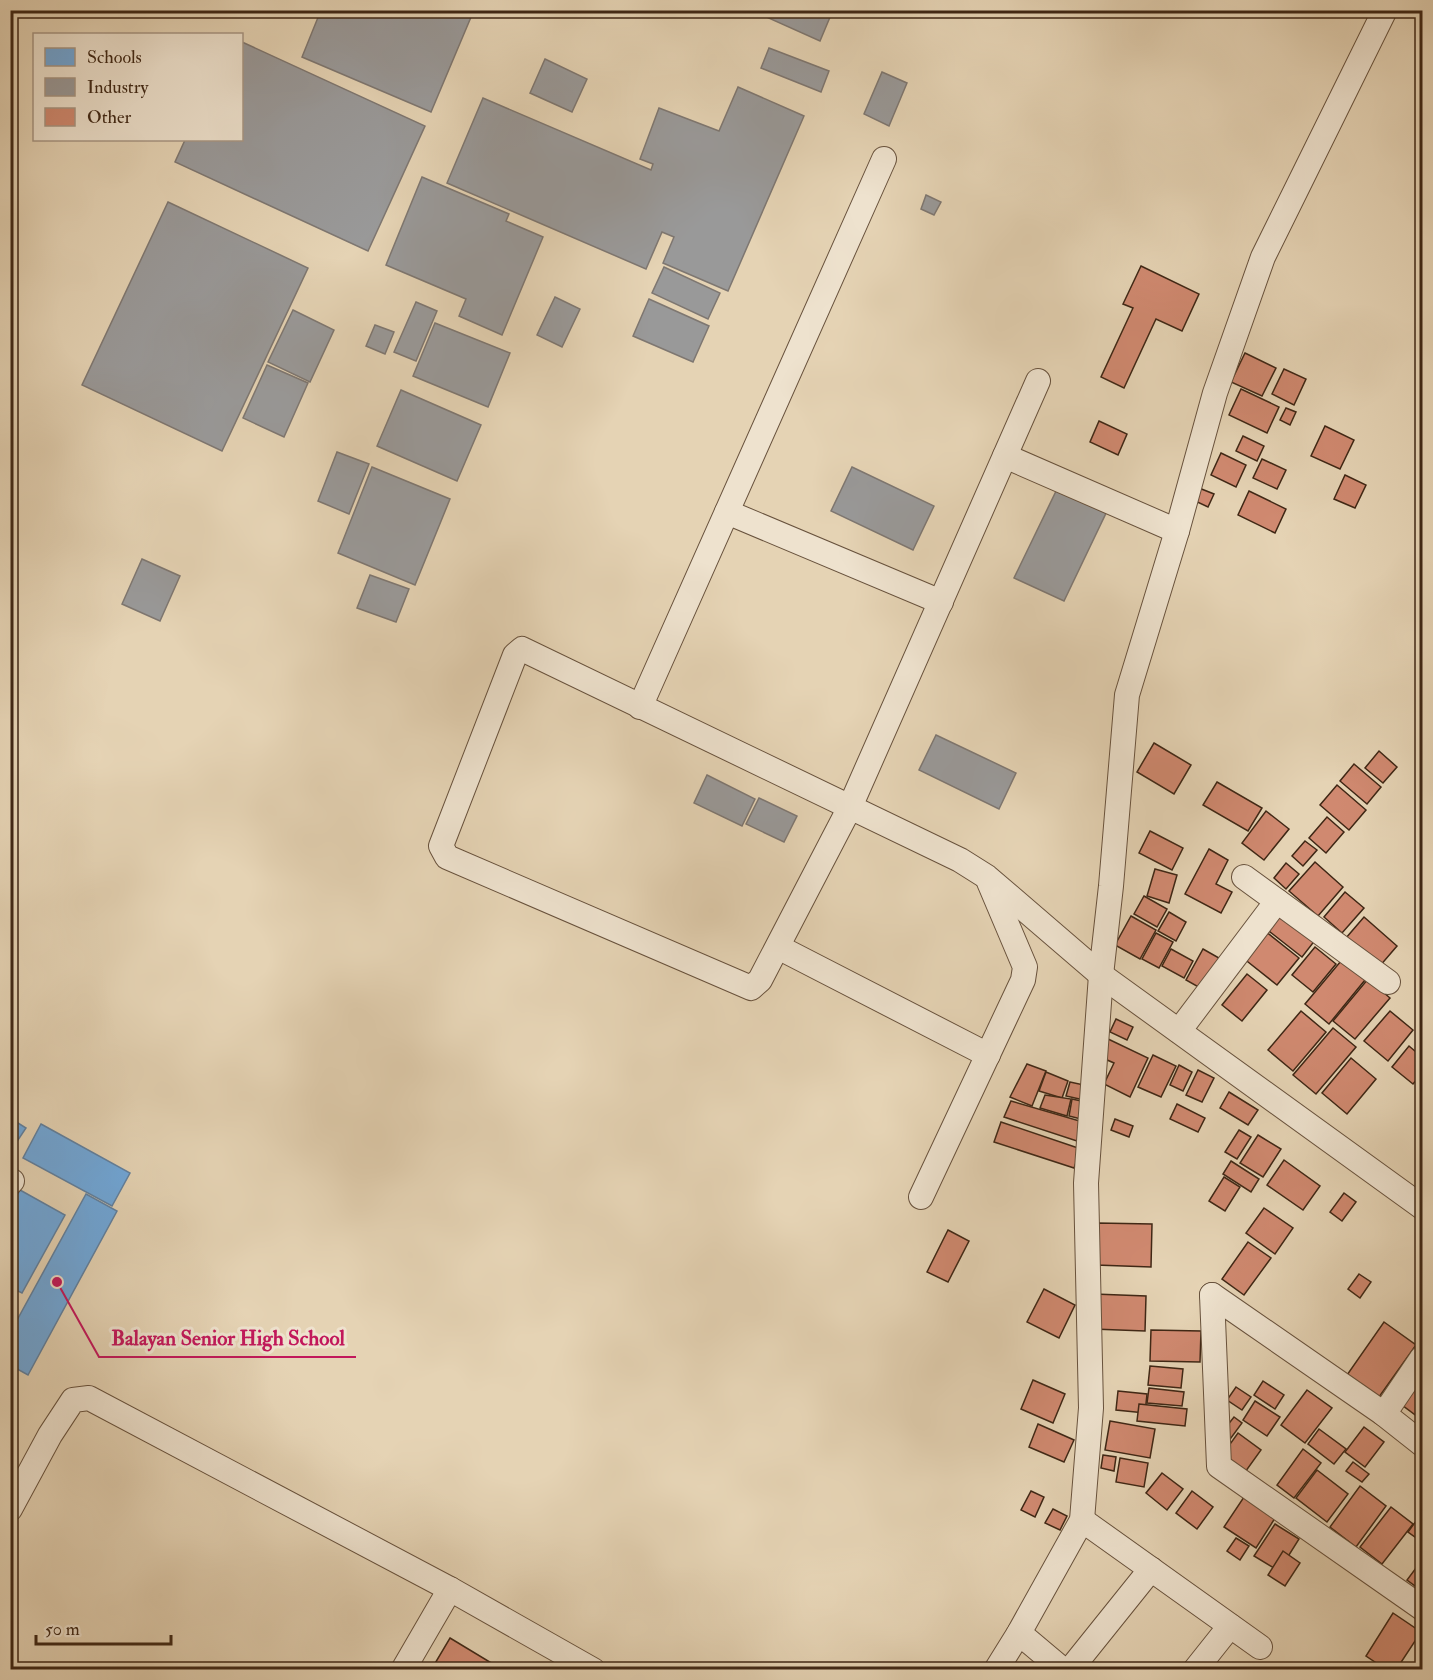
<svg xmlns="http://www.w3.org/2000/svg" width="1433" height="1680" viewBox="0 0 1433 1680" font-family="'IM FELL Double Pica',serif">
	<style>
		.schools { fill: #6fa8dc; stroke: #6181a0; stroke-width: 1.5 }
		.industry { fill: #999; stroke: #7e7771; stroke-width: 1.5 }
		.building { fill: #d08970; stroke: #3f2715; stroke-width: 1.5 }
		.lines { fill: none; stroke-linecap: round; stroke-linejoin: round }
		.minor-casing { stroke: #68523d; stroke-width: 26 }
		.minor { stroke: #eee2ce; stroke-width: 24 }
		.leader { fill: none; stroke: #c2185b; stroke-width: 2 }
		.callout-dot { fill: #c2185b; stroke: #eee2ce; stroke-width: 2 }
		.callout-label { font-size: 21px; text-anchor: middle; font-weight: bold; fill: #c2185b; stroke: #eee2ce; stroke-width: 6; stroke-linejoin: round; paint-order: stroke }
	</style>
	<rect width="100%" height="100%" fill="#e5d3b4"/>
	<filter id="stains"><feTurbulence type="fractalNoise" baseFrequency=".00333" numOctaves="4"/><feColorMatrix values="0 0 0 0 .2 0 0 0 0 .09 0 0 0 0 .02 0 0 0 .5 -.17"/></filter>
	<radialGradient id="worn" r=".72"><stop offset=".6" stop-color="#630" stop-opacity="0"/><stop offset="1" stop-color="#630" stop-opacity=".3"/></radialGradient>
	<!-- schools -->
	<g class="schools">
		<path d="M10,1118l16,10 -16,24z"/>
		<path d="M41,1124l89,49 -18,33 -89,-48z"/>
		<path d="M20,1190l45,25 -43,78 -12,-6v-80z"/>
		<path d="M86,1194l31,17 -89,164 -18,-10v-32z"/>
	</g>
	<!-- industry -->
	<g class="industry">
		<path d="M321,10h153l-43,102 -129,-55z"/>
		<path d="M767,10h66l-13,31 -56,-25z"/>
		<path d="M242,42l183,84 -57,125 -193,-89 10,-22h57z"/>
		<path d="M769,48l60,23 -8,21 -60,-24z"/>
		<path d="M545,59l42,20 -15,33 -42,-19z"/>
		<path d="M882,72l25,11 -18,43 -25,-12z"/>
		<path d="M738,87l66,29 -76,175 -65,-28 11,-26 -12,-5 -16,37 -199,-86 36,-85 168,72 2,-6 -13,-5 19,-51 60,23z"/>
		<path d="M422,177l87,37 -3,7 37,16 -41,98 -43,-19 7,-17 -80,-34z"/>
		<path d="M926,195l15,7 -7,13 -13,-6z"/>
		<path d="M168,202l140,66 -86,183 -140,-66z"/>
		<path d="M664,267l56,26 -12,26 -56,-26z"/>
		<path d="M555,297l25,12 -18,38 -25,-12z"/>
		<path d="M649,299l60,27 -16,36 -60,-26z"/>
		<path d="M416,302l21,9 -21,50 -22,-9z"/>
		<path d="M293,310l41,20 -24,52 -42,-20z"/>
		<path d="M435,323l75,30 -22,54 -75,-31z"/>
		<path d="M375,325l19,7 -9,22 -19,-8z"/>
		<path d="M267,365l41,18 -24,54 -41,-19z"/>
		<path d="M401,390l80,35 -24,56 -80,-35z"/>
		<path d="M337,452l32,12 -20,50 -31,-13z"/>
		<path d="M372,467l78,32 -35,86 -77,-32z"/>
		<path d="M852,467l82,39 -21,44 -82,-39z"/>
		<path d="M1059,485l49,24 -44,92 -50,-23z"/>
		<path d="M142,559l38,17 -20,45 -38,-17z"/>
		<path d="M370,575l39,14 -13,33 -39,-14z"/>
		<path d="M936,735l80,38 -17,36 -80,-39z"/>
		<path d="M707,775l48,24 -13,27 -48,-23z"/>
		<path d="M759,798l38,18 -13,26 -38,-18z"/>
	</g>
	<!-- building -->
	<g class="building">
		<path d="M1141,266l58,28 -17,37 -26,-12 -32,69 -23,-11 32,-69 -10,-4z"/>
		<path d="M1245,353l31,15 -14,28 -31,-14z"/>
		<path d="M1284,369l22,10 -12,26 -22,-11z"/>
		<path d="M1241,389l38,18 -12,26 -38,-18z"/>
		<path d="M1286,408l10,4 -6,13 -10,-5z"/>
		<path d="M1099,421l28,13 -9,21 -28,-13z"/>
		<path d="M1325,426l29,14 -14,29 -29,-13z"/>
		<path d="M1243,436l21,10 -7,15 -21,-10z"/>
		<path d="M1221,453l25,12 -10,22 -25,-12z"/>
		<path d="M1262,459l24,11 -9,19 -24,-11z"/>
		<path d="M1345,475l21,10 -11,23 -21,-9z"/>
		<path d="M1199,488l15,6 -6,13 -15,-7z"/>
		<path d="M1249,491l37,18 -11,24 -37,-18z"/>
		<path d="M1154,743l37,22 -17,29 -37,-22z"/>
		<path d="M1379,751l18,16 -14,16 -18,-15z"/>
		<path d="M1354,764l27,23 -14,17 -27,-23z"/>
		<path d="M1217,782l45,26 -14,23 -45,-26z"/>
		<path d="M1337,785l29,25 -17,20 -29,-25z"/>
		<path d="M1266,811l23,18 -25,31 -22,-17z"/>
		<path d="M1327,817l17,15 -18,21 -17,-15z"/>
		<path d="M1150,831l33,17 -11,22 -33,-17z"/>
		<path d="M1305,841l12,9 -14,16 -11,-10z"/>
		<path d="M1209,849l19,11 -12,24 16,8 -11,21 -36,-19z"/>
		<path d="M1315,862l28,25 -25,29 -29,-25z"/>
		<path d="M1286,863l13,11 -13,15 -12,-11z"/>
		<path d="M1155,869l22,6 -8,28 -22,-7z"/>
		<path d="M1345,892l19,16 -22,25 -18,-16z"/>
		<path d="M1144,896l23,13 -10,18 -23,-13z"/>
		<path d="M1279,911l37,28 -14,18 -37,-29z"/>
		<path d="M1169,912l17,10 -10,19 -18,-10z"/>
		<path d="M1131,916l25,14 -16,29 -25,-14z"/>
		<path d="M1364,917l33,29 -18,21 -33,-29z"/>
		<path d="M1265,931l34,27 -22,27 -34,-27z"/>
		<path d="M1156,933l17,9 -14,26 -17,-9z"/>
		<path d="M1315,947l21,17 -23,28 -21,-17z"/>
		<path d="M1171,949l22,12 -9,17 -22,-12z"/>
		<path d="M1203,949l16,9 -17,31 -16,-9z"/>
		<path d="M1341,961l24,19 -36,44 -24,-20z"/>
		<path d="M1247,974l20,16 -25,31 -20,-16z"/>
		<path d="M1368,979l22,19 -35,41 -22,-18z"/>
		<path d="M1301,1011l25,21 -33,39 -25,-21z"/>
		<path d="M1390,1011l23,19 -25,31 -24,-20z"/>
		<path d="M1116,1019l17,8 -6,13 -17,-8z"/>
		<path d="M1333,1028l23,19 -40,47 -23,-19z"/>
		<path d="M1106,1038l42,20 -18,39 -26,-13 10,-21 -16,-7z"/>
		<path d="M1409,1046l13,11v16l-9,11 -21,-17z"/>
		<path d="M1153,1055l23,11 -15,31 -23,-10z"/>
		<path d="M1351,1058l25,21 -29,35 -25,-21z"/>
		<path d="M1027,1064l19,7 -14,35 -22,-9z"/>
		<path d="M1179,1065l13,7 -9,19 -13,-6z"/>
		<path d="M1198,1070l16,8 -12,24 -16,-7z"/>
		<path d="M1046,1072l22,9 -6,17 -23,-7z"/>
		<path d="M1070,1082l14,3v15l-18,-4z"/>
		<path d="M1229,1092l29,18 -10,15 -28,-17z"/>
		<path d="M1045,1095l26,4 -4,17 -27,-8z"/>
		<path d="M1072,1099l14,3 -1,18 -16,-4z"/>
		<path d="M1011,1101l72,21 -3,20 -76,-25z"/>
		<path d="M1177,1104l28,14 -7,14 -28,-13z"/>
		<path d="M1115,1119l18,7 -4,11 -18,-7z"/>
		<path d="M1001,1122l80,27 -7,19 -80,-26z"/>
		<path d="M1239,1130l12,7 -14,22 -12,-7z"/>
		<path d="M1258,1135l23,14 -18,28 -23,-14z"/>
		<path d="M1284,1160l36,26 -17,24 -36,-25z"/>
		<path d="M1231,1161l28,18 -8,13 -28,-18z"/>
		<path d="M1224,1177l16,10 -15,24 -16,-10z"/>
		<path d="M1344,1193l12,9 -14,19 -12,-9z"/>
		<path d="M1264,1208l29,20 -18,26 -29,-21z"/>
		<path d="M1097,1223l55,1 -1,43 -55,-2z"/>
		<path d="M948,1230l21,11 -21,41 -21,-10z"/>
		<path d="M1248,1242l23,16 -27,37 -22,-16z"/>
		<path d="M1359,1274l12,8 -11,16 -12,-9z"/>
		<path d="M1044,1289l31,16 -16,33 -32,-16z"/>
		<path d="M1094,1294l52,2 -1,35 -52,-2z"/>
		<path d="M1384,1322l32,23 -37,52 -32,-22z"/>
		<path d="M1151,1330l50,1 -1,31 -50,-1z"/>
		<path d="M1150,1366l33,3 -2,19 -33,-3z"/>
		<path d="M1033,1380l32,14 -12,29 -32,-14z"/>
		<path d="M1263,1381l21,14 -9,14 -21,-14z"/>
		<path d="M1418,1383l4,4v33l-20,-15z"/>
		<path d="M1236,1387l15,10 -9,13 -15,-10z"/>
		<path d="M1149,1388l35,4 -2,14 -35,-3z"/>
		<path d="M1307,1390l25,18 -27,35 -24,-18z"/>
		<path d="M1118,1391l29,3 -2,19 -29,-3z"/>
		<path d="M1255,1401l25,16 -13,19 -24,-16z"/>
		<path d="M1139,1404l48,5 -2,17 -48,-5z"/>
		<path d="M1234,1417l8,6 -14,19 -9,-6z"/>
		<path d="M1110,1421l45,8 -5,29 -45,-8z"/>
		<path d="M1038,1424l36,16 -10,22 -35,-15z"/>
		<path d="M1364,1427l20,15 -19,25 -20,-15z"/>
		<path d="M1319,1429l27,20 -12,15 -26,-20z"/>
		<path d="M1238,1433l23,17 -18,25 -23,-17z"/>
		<path d="M1303,1449l18,14 -27,35 -17,-13z"/>
		<path d="M1103,1455l13,2 -2,14 -13,-3z"/>
		<path d="M1120,1458l28,5 -4,24 -28,-5z"/>
		<path d="M1353,1462l16,12 -7,8 -16,-11z"/>
		<path d="M1317,1470l31,24 -21,28 -31,-24z"/>
		<path d="M1162,1473l21,16 -16,21 -21,-17z"/>
		<path d="M1360,1486l26,20 -30,41 -26,-20z"/>
		<path d="M1031,1491l13,6 -9,20 -14,-7z"/>
		<path d="M1192,1491l21,16 -16,22 -21,-16z"/>
		<path d="M1246,1494l31,21 -21,33 -32,-21z"/>
		<path d="M1391,1507l22,17 -31,40 -22,-17z"/>
		<path d="M1053,1509l14,7 -7,14 -15,-7z"/>
		<path d="M1422,1513v29l-14,-10z"/>
		<path d="M1275,1524l24,15 -20,32 -25,-15z"/>
		<path d="M1236,1538l13,8 -9,14 -13,-9z"/>
		<path d="M1283,1551l17,12 -15,23 -17,-11z"/>
		<path d="M1422,1560v31l-15,-11z"/>
		<path d="M1393,1613l28,19 -25,38h-9l-21,-14z"/>
		<path d="M450,1638l53,32h-72z"/>
	</g>
	<g class="lines">
		<!-- minor casing -->
		<g class="minor-casing">
			<g id="minor">
				<path d="M1038,381l-188,426 -90,173 -9,8 -304,-131 -6,-11 74,-191 7,-6 438,211 27,17 114,98 321,232"/>
				<path d="M1005,456l172,75"/>
				<path d="M727,512l214,90"/>
				<path d="M640,707l244,-548"/>
				<path d="M1244,877l144,105"/>
				<path d="M778,947l210,108"/>
				<path d="M1179,1031l98,-130"/>
				<path d="M10,1183l2,-2"/>
				<path d="M921,1197l102,-217 2,-13 -36,-85"/>
				<path d="M1212,1295l7,171 203,142"/>
				<path d="M1212,1295l172,119 38,30"/>
				<path d="M1384,1414l38,-56"/>
				<path d="M10,1509l40,-74 23,-35 16,-2 361,191 143,81"/>
				<path d="M1082,1520l178,127"/>
				<path d="M1019,1633l44,37"/>
				<path d="M403,1670l47,-81"/>
				<path d="M996,1670l23,-37 63,-113 9,-112 -5,-225 15,-208 10,-89 16,-191 50,-164 38,-138 48,-136 122,-247"/>
				<path d="M1070,1670l81,-101"/>
				<path d="M1195,1670l35,-44"/>
			</g>
		</g>
		<!-- minor -->
		<use href="#minor" class="minor"/>
	</g>
	<!-- callouts -->
	<path class="leader" d="M57 1282L99 1357H356"/>
	<circle class="callout-dot" cx="57" cy="1282" r="6"/>
	<g class="callout-label">
		<text x="228" y="1345">Balayan Senior High School</text>
	</g>
	<!-- margin -->
	<rect width="1433" height="1680" fill="none" stroke="#e5d3b4" stroke-width="36"/>
	<rect x="12" y="12" width="1409" height="1656" fill="none" stroke="#3f2715" stroke-width="3"/>
	<rect x="18" y="18" width="1397" height="1644" fill="none" stroke="#3f2715" stroke-width="1.5"/>
	<!-- legend -->
	<rect x="33" y="33" width="210" height="108" fill="#eee2ce" stroke="#a89784" stroke-width="1.5"/>
	<rect x="45" y="48" width="30" height="18" fill="#6fa8dc" stroke="#a89784" stroke-width="1.5"/>
	<text x="87" y="63" font-size="18" fill="#3f2715">Schools</text>
	<rect x="45" y="78" width="30" height="18" fill="#999999" stroke="#a89784" stroke-width="1.5"/>
	<text x="87" y="93" font-size="18" fill="#3f2715">Industry</text>
	<rect x="45" y="108" width="30" height="18" fill="#d08970" stroke="#a89784" stroke-width="1.5"/>
	<text x="87" y="123" font-size="18" fill="#3f2715">Other</text>
	<!-- scale -->
	<path d="M36 1635v9h135v-9" fill="none" stroke="#3f2715" stroke-width="3"/>
	<text x="45" y="1635" font-size="18" fill="#3f2715" stroke="#eee2ce" stroke-width="4.5" paint-order="stroke">50 m</text>
	<rect width="100%" height="100%" filter="url(#stains)"/>
	<rect width="100%" height="100%" fill="url(#worn)"/>
</svg>
